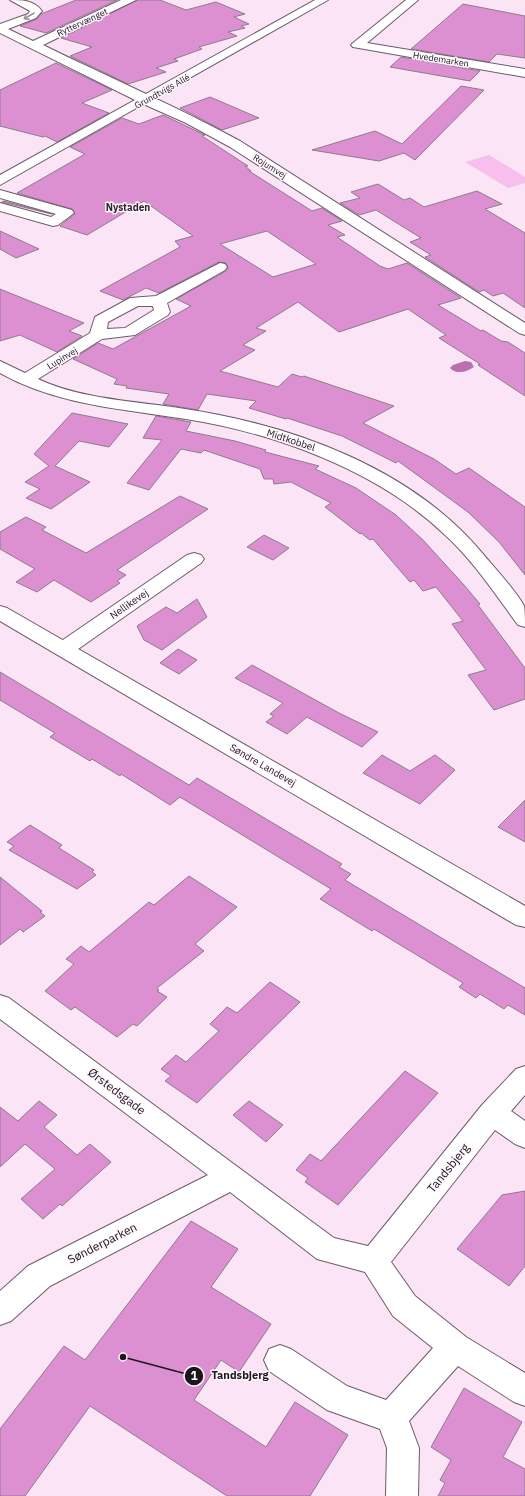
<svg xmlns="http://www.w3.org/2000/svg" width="525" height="1496" viewBox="0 0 525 1496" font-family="'IBM Plex Sans',sans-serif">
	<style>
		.green { fill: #f8beee }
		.water { fill: #ba6faf }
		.building { fill: #dc8fd1; stroke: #8f7b8b; fill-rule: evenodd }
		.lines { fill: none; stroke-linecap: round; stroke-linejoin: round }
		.minor-casing { stroke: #6d5b6a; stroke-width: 2 }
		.tertiary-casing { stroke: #6d5b6a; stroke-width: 2 }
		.minor { fill: #fff; fill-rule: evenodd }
		.tertiary { fill: #fff; fill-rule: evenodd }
		.oneway { stroke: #999698 }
		.labels { text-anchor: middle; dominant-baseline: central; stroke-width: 3; stroke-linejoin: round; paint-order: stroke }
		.far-street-label { font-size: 9px; fill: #1c151b; stroke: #fff6fd }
		.far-quarter-label { font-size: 10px; font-weight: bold; fill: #342431; stroke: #fff6fd }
		.street-label { font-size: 10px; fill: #1c151b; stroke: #fff6fd }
		.near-street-label { font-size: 12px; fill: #1c151b; stroke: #fff6fd }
		.leader { fill: none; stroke: #1c151b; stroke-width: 1.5 }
		.callout-dot { fill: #1c151b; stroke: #fff6fd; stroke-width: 1.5 }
		.mark-label { font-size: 12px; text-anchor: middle; font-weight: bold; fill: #fff }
		.callout-label { font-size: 11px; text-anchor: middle; font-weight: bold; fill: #1c151b; stroke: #fff6fd; stroke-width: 3; stroke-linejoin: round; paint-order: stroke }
	</style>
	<rect width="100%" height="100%" fill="#fae4f6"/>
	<!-- green -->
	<path class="green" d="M489,155l36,22v6l-17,5 -43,-26z"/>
	<!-- water -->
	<path class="water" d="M465,361l6,1 3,5c-8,5 -17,8 -24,1l3,-3z"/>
	<!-- building -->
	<g class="building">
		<path d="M76,0h41l-71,33 -26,-7 17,-7 4,-5z"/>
		<path d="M137,0h23l26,10 30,-8 29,12 -11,3 15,7 -8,2 4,2 -17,4 9,4 -38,11 3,2 -28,10 4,2 -22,7 10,4 -38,12 -58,-28 22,-9 -31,-9z"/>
		<path d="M463,4l62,12v42l-28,-4 -8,8 -78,-13z"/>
		<path d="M401,57l79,14 -10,10 -80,-14z"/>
		<path d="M56,63l56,27 -30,13 27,10 -52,29 -12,-6 -2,1 -43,-11v-36z"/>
		<path d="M461,86l23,4 -69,70 -11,-7 -25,8 -67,-11 63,-19 27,13z"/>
		<path d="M210,97l49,21 -37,12 -42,-22z"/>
		<path d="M163,115l42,20 -3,1 46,30h-3l6,5h-2l63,40 10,-3 20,13 -14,4 17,10 -8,2 43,29 8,3 19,-6 54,35 -23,7 43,26 2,-1 18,11 7,1 17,11v43l-47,-31 2,-1 -41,-26 7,-3 -38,-26 -69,23 -41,-30 -42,26 10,3 -23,14 12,5 -35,21 58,16 14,-13 10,3 2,-1 90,30 -31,17 71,36 22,15 13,-6 56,39v68l-26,-33 -31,-30 -70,-51 -2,2 -54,-27 -55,-18 -1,1 -37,-11 7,-7 -49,-7 -9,16 -35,-6 6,-10 -43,-6 1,-2 -13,-2 3,-5 -44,-20 25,-16 15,6 78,-43 -15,-7 50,-28 2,-3 -2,-5 -7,-1 -60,31 -13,-5 -23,12 -23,-9 80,-44 -5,-6 18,-5 -49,-35 -57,34 -27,-9 15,-12 -3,-5 -55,-16 68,-39 -15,-7 52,-29 17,6zM267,231l49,33 -43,13 -53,-33z"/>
		<path d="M378,184l26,16 6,-2 14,9 53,-16 25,13 -17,5 40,24v75l-22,-15 -10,3 -9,-6 -5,2 -54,-35 6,-2 -21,-13 11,-4 -45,-28 -17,5 -19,-12 20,-5 -9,-6z"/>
		<path d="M4,201l48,13 -50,-12z"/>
		<path d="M0,231l39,18 -23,9 -16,-9z"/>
		<path d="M0,289l84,34 -15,8 13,5 -25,16 -37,-17 -20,6z"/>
		<path d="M72,413l56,11 -19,23 -30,-6 -24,25 35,16 -39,27 -25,-11 14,-9 -15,-7 24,-16 -15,-12z"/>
		<path d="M156,416l35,6 -5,9 49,10 31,9 -1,2 54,14 -4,3 41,19 40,27 27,25 41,45 16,19 -2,1 47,63v31l-31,11 -26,-35 18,-5 -34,-46 11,-3 -27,-34 -13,4 -9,-11 -4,2 -37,-43 -3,1 -9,-7 -1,1 -35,-27 6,-4 -40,-21 -17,2 -1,-5h-9l-4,-10 -56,-19 -3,3 -20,-4 -32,41 -22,-7 35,-43 -19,-2z"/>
		<path d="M180,496l28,13 -91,61 9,5 -9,6 3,2 -29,19 -37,-22 -17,12 -21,-10 19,-13 -35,-20v-17l26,-15 20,10 -4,3 44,23z"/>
		<path d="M264,535l23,12 2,1 -16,12 -26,-13z"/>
		<path d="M197,599l10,18 -45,33 -18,-10 -7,-14 29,-19 11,6z"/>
		<path d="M178,649l19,11 -18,14 -19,-11z"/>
		<path d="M252,665l87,48 39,19 -16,15 -55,-30 -20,17 -21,-12 8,-6 -4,-2 13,-11 -48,-25z"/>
		<path d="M0,672l189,113 8,-7 145,86 -3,3 12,7 -6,6 180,108v27l-17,-10 -4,4 -24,-15 -4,4 -17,-11 4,-4 -89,-54 -2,2 -52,-32 11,-10 -151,-92 -10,8 -49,-31 -1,2 -28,-17 -2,2 -40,-24 5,-4 -55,-33z"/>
		<path d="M382,755l28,16 25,-16 20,15 -35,34 -57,-31z"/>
		<path d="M525,800v42l-27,-15z"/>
		<path d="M30,825l32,20 -3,3 35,22 -2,2 4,3 -19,14 -68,-39 5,-4 -7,-4z"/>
		<path d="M189,876l48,31 -42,37 9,7 -47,37 2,2 -2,1 10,6 -30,29 -4,-2 -16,13 -42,-30 -4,3 -26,-19 29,-27 -8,-5 15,-13 8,6 60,-50 5,3z"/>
		<path d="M0,877l42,34 -2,1 5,4 -22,16 -3,-3 -20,16z"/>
		<path d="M270,982l30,20 -103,101 -32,-22 6,-5 -10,-7 15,-14 10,7 33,-31 -9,-7 17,-17 10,6z"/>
		<path d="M405,1071l33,22 -100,112 -33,-23 3,-4 -12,-8 14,-16 11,7z"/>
		<path d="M39,1101l18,14 -13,12 33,28 13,-11 21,18 -49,44 -2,-2 -17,15 -22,-20 34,-30 -30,-25 -25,23v-60l18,14z"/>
		<path d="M249,1101l34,24 -17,17 -33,-27z"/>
		<path d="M525,1191v75l-16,20 -52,-37 45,-54z"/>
		<path d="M191,1221l47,28 -27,38 60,37 -32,48 -18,-12 -27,40 72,47 29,-45 53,33 -38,61h-83l-137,-90 -65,90h-25v-67l64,-83 21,14z"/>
		<path d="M464,1388l58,34 -19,35 22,12v27h-87l7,-13 -5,-3 11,-20 -20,-13z"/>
	</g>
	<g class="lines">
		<!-- minor casing -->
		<g class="minor-casing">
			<g id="minor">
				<path d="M10,0c12,0 24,0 32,11l-6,7 -28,11 25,12 88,-41h15l-93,45c65,32 133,61 197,96l285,182v12l-6,-2 -289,-186 -44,-24 -45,-20 -141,-70v-9l28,-10 2,-3z"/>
				<path d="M406,0h12l-51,43 158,26v8l-172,-30 -2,-2 2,-2z"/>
				<path d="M0,190l72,20 2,3 -16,12 -5,1 -53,-15v-8l51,14 5,-3 -56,-16z"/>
				<path d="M220,263l5,1 2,3 -2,3 -58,33 3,9 -2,3 -33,20 -33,4 -64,40c45,21 99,22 147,30 107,16 227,59 298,145 11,13 34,38 41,52 1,5 1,15 1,21l-7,-2c-23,-31 -45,-65 -74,-91 -66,-63 -169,-101 -258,-115 -64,-10 -129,-14 -186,-46v-12l25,12 65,-40 5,-16 35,-19 26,-2zM138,306h15l1,4 -29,18 -18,1 1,-7z"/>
				<path d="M194,553l7,2 3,4 -3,4 -130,91 -7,2 -7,-2 -3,-5 3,-5 130,-89z"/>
				<path d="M0,995l9,3 325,240 34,8 114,-141 34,-36 9,-3v29l-14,16 14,10v27l-10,-4 -20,-14 -104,132 24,34 51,41 59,36v33l-11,-4 -56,-36 -49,55 10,27 -1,48h-32l1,-48 -7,-19 -53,-19 -58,-39 -5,-11 5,-11 11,-4 11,4 56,37 39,14 47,-52 -40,-32 -28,-44 -48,-13 -87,-67 -180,94 -39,35 -11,4v-34l28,-25 180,-91 -208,-156z"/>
			</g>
		</g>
		<!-- tertiary casing -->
		<g class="tertiary-casing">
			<g id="tertiary">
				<path d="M315,0h13l-328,185v-10z"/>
				<path d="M0,606l7,2 518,298v21l-9,-2 -516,-304z"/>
			</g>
		</g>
		<!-- minor -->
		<use href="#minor" class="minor"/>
		<!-- tertiary -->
		<use href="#tertiary" class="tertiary"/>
	</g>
	<!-- one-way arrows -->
	<defs><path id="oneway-shaft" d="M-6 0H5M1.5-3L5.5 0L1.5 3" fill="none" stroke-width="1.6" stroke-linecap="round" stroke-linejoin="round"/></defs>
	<use class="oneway" href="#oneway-shaft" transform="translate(29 16) rotate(150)"/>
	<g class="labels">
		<!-- far-street labels -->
		<g class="far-street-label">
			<text transform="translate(82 22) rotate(-25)">Ryttervænget</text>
			<text transform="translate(441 59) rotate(9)">Hvedemarken</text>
			<text transform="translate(162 91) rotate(-29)">Grundtvigs Allé</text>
			<text transform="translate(270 166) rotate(32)">Rojumvej</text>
			<text transform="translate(62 358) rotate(-32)">Lupinvej</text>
		</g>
		<!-- far-quarter labels -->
		<g class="far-quarter-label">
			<text x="128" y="207">Nystaden</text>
		</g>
		<!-- street labels -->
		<g class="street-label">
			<text transform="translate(291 440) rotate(18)">Midtkobbel</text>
			<text transform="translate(129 604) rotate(-35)">Nellikevej</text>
			<text transform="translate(263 765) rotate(30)">Søndre Landevej</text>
		</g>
		<!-- near-street labels -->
		<g class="near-street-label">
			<text transform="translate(117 1091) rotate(37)">Ørstedsgade</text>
			<text transform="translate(448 1168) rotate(-51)">Tandsbjerg</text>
			<text transform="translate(102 1243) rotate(-27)">Sønderparken</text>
		</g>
	</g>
	<!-- callouts -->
	<path class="leader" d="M123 1357L194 1376"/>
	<g class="callout-dot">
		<circle cx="123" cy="1357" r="4"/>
		<circle cx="194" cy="1376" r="10"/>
	</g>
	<g class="mark-label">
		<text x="194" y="1380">1</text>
	</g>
	<g class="callout-label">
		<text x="240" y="1379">Tandsbjerg</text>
	</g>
</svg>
